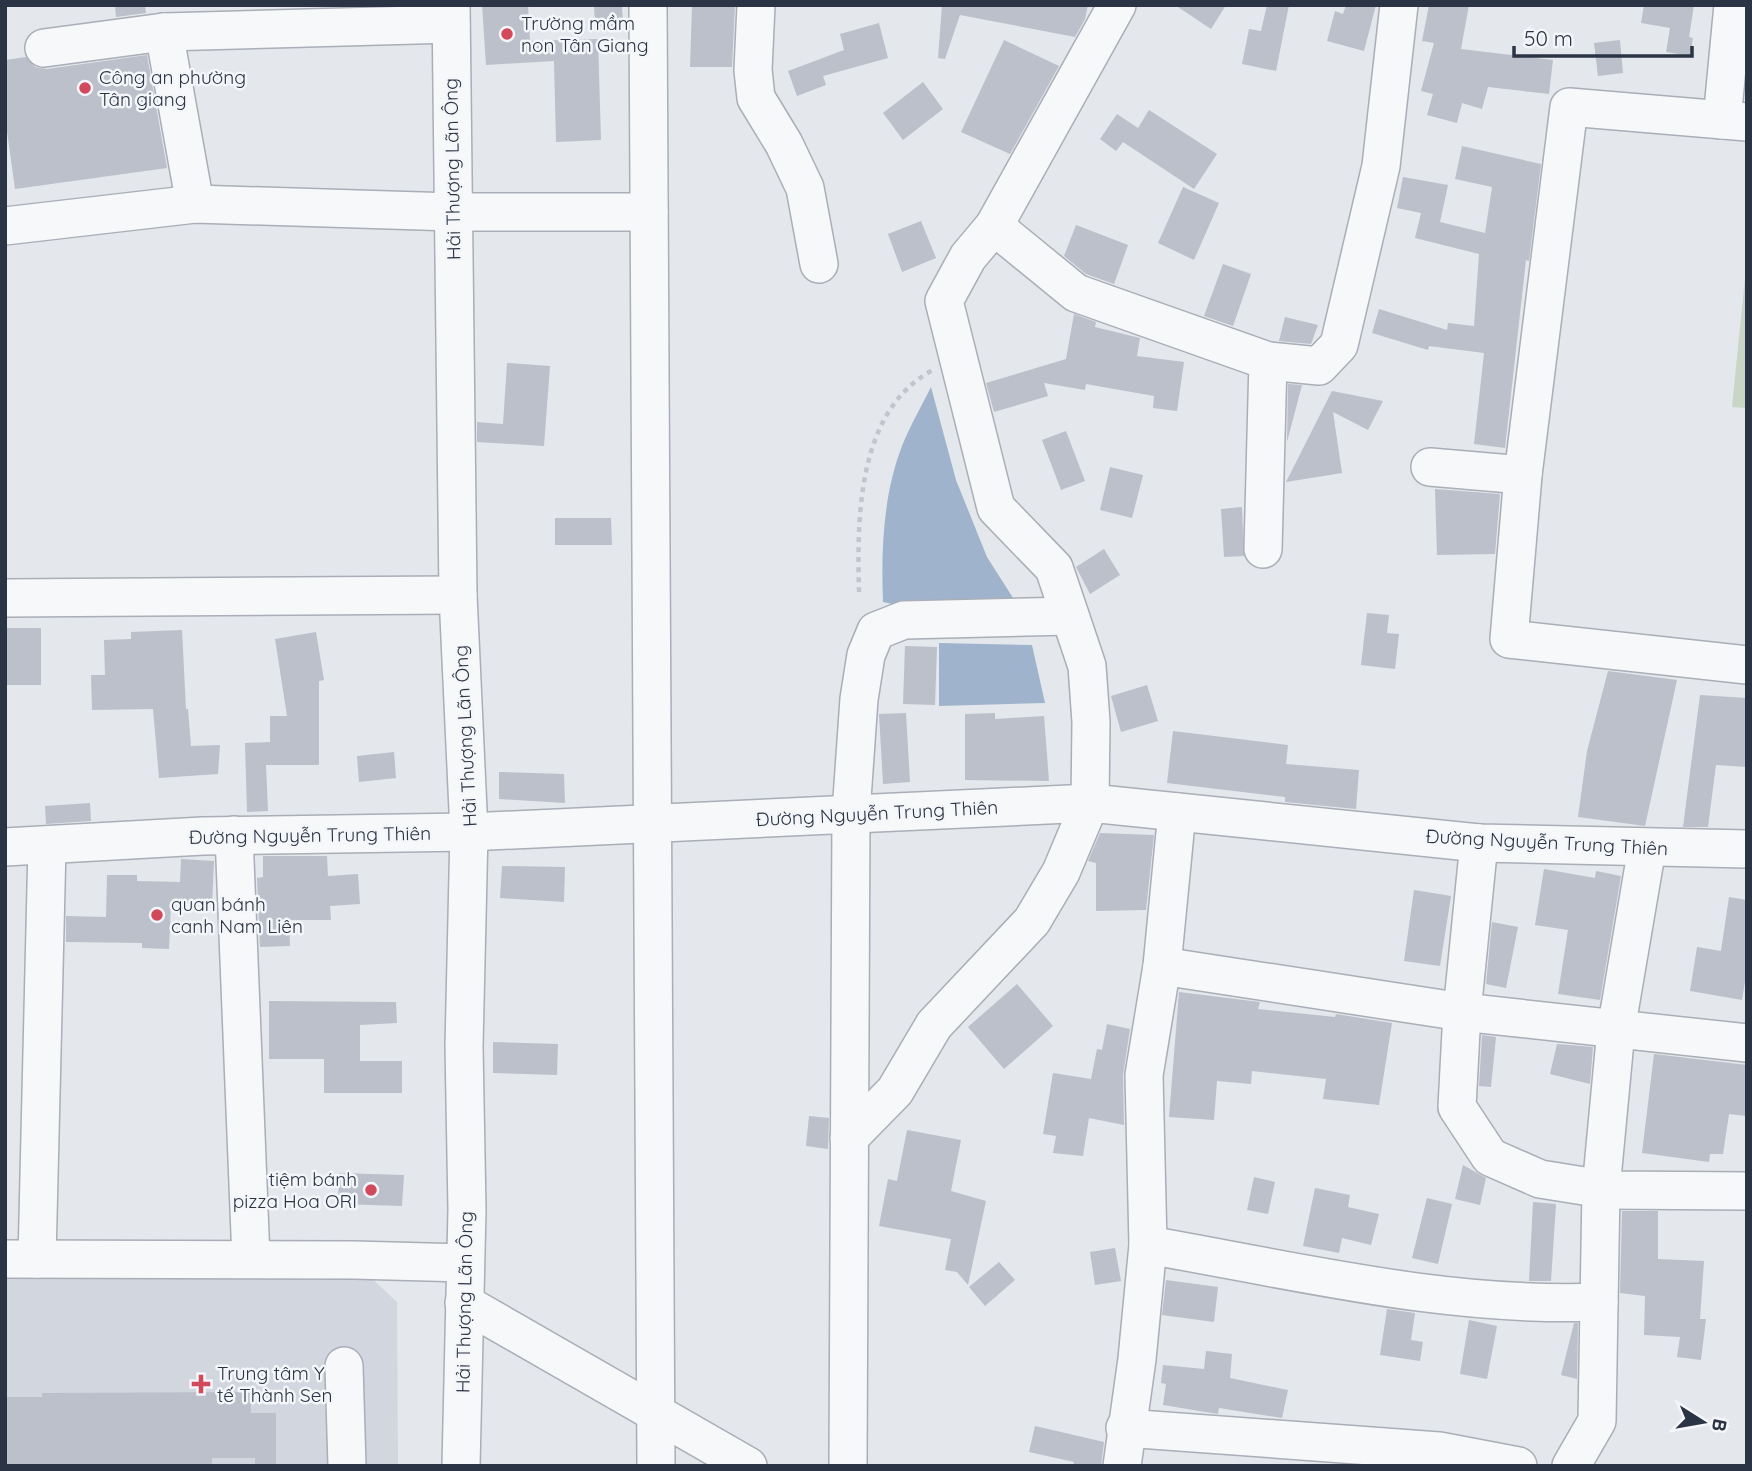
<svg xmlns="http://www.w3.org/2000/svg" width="1752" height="1471" viewBox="0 0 1752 1471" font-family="Quicksand,sans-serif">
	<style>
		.built { fill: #d2d6de }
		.green { fill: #c9d6c5 }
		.water { fill: #9fb4cc }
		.building { fill: #bbc0ca }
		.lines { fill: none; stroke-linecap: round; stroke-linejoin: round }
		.minor-casing { stroke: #a9aeb7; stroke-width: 40 }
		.path { stroke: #c2c5cb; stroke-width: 4.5; stroke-dasharray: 5 5; stroke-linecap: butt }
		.minor { stroke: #f7f8fa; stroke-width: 37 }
		.poi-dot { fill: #d1495b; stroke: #f4f6f9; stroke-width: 2.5 }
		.labels { text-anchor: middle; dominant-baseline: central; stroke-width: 5; stroke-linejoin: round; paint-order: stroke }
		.poi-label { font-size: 19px; fill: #2b3445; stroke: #f4f6f9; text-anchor: start }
		.street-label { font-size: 19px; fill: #2b3445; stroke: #f4f6f9 }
	</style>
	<rect width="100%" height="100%" fill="#e4e7ec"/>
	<!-- built -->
	<path class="built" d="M369,1276l28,26 1,164h-393v-189z"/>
	<!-- green -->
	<path class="green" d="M1747,258v150l-15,-1z"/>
	<!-- water -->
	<g class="water">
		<path d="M931,387l25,93 31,77 33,52 -114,-2 -23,-5c-2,-51 0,-107 19,-156 8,-20 19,-39 29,-59z"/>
		<path d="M939,643l93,2 13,58 -106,3z"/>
	</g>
	<!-- building -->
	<g class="building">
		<path d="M115,5h30l1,8 -30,4z"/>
		<path d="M482,5h46l2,36 68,-2 3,101 -45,2 -2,-81 -68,4z"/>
		<path d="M594,5h28l1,22h-28z"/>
		<path d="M692,5h43l-3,62h-42z"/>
		<path d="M942,5h146l-3,14 -10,18 -115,-22 1,-3 -16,47 -7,-1z"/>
		<path d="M1175,5h51l-15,24z"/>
		<path d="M1267,5h22l-13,66 -34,-7 7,-35 12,2z"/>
		<path d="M1346,5h30l-12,46 -37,-10 8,-30 8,3z"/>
		<path d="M1429,5h40l-8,44 92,11 -4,34 -61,-7 -6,22 -20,-6 -5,20 -30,-8 6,-21 -12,-3 13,-48 -12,-2z"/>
		<path d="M1644,5h50l-5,32 4,1 -3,18 -24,-4 4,-24 -29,-5z"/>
		<path d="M879,23l9,35 -65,18 3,9 -29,11 -9,-25 56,-21 -4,-16z"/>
		<path d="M1004,40l55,26 -49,88 -49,-22z"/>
		<path d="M1620,40l3,33 -25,3 -4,-33z"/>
		<path d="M147,55l20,113 -152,21 -10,-72v-57l21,-3 9,10 12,2z"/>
		<path d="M923,82l20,27 -40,31 -20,-27z"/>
		<path d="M1149,110l68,44 -23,35 -71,-47 -7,9 -16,-12 17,-25 21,14z"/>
		<path d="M1462,146l79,18 -12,97 -3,-1 -21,188 -31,-4 10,-91 -55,-7 -1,4 -56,-17 7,-24 68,21 1,-7 26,3 5,-72 -64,-16 6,-25 -24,-5 6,-31 45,8 -8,37 45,11 7,-46 -37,-8z"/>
		<path d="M1183,187l36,16 -25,57 -36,-17z"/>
		<path d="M921,221l15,37 -34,14 -14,-38z"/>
		<path d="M1076,225l52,20 -14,39 -28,-10 -22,-18z"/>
		<path d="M1223,264l28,10 -18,52 -29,-10z"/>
		<path d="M1074,314l22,8 -1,5 45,11 -3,18 47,6 -7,49 -24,-3 1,-12 -68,-12 -1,6 -41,-7 4,13 -54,16 -8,-29 80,-24z"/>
		<path d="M1285,317l33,8 -7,19 -32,-3z"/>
		<path d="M507,363l43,3 -6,80 -67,-4v-20l26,2z"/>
		<path d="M1288,384l14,1 -15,57z"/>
		<path d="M1332,391l51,10 -15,29 -35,-18 9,61 -56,9z"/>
		<path d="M1066,431l19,50 -24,9 -19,-50z"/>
		<path d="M1110,467l33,8 -11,43 -32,-8z"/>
		<path d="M1435,489l65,5 -5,60 -58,1z"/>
		<path d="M1242,507l2,49 -20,1 -3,-48z"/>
		<path d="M555,518h56l1,27h-57z"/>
		<path d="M1104,549l16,26 -30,19 -14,-27z"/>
		<path d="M1367,613l22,2 -2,18 12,1 -4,35 -34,-4z"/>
		<rect x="5" y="628" width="36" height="57"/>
		<path d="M182,630l4,79h2l3,37 29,-1 -2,29 -59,4 -6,-69 -61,1 -1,-35h14l-1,-35 27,-1v-7z"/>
		<path d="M316,632l8,48 -5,1v84h-53l2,46 -21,1 -2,-69 25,-1v-26h17l-12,-77z"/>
		<path d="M905,646l32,1 -2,58 -32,-1z"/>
		<path d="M1608,671l69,9 -32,146 -67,-9 9,-66z"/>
		<path d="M1147,685l11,36 -37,11 -10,-36z"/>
		<path d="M1700,695l47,3v69l-31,-2 -8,62h-25z"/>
		<path d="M906,713l4,69 -27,2 -4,-70z"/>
		<path d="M995,713v6l49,-3 5,65 -84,-1v-66z"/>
		<path d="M1173,731l115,14 -2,19 73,6 -3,39 -71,-7v-5l-118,-14z"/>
		<path d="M394,752l2,26 -37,4 -2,-26z"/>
		<path d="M499,772l65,2 1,29 -66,-4z"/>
		<path d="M90,803l1,18 -45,3 -1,-18z"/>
		<path d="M1100,833l54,2 -8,75 -50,1v-48l-8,-2z"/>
		<path d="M263,856h64l1,20 30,-2 2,30 -30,2 1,14h-42l1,26 -30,1 -3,-69 6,-1z"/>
		<path d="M181,859l33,2 -2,44 -41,-2 -2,46 -27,-1v-5l-76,-1v-26l40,1 1,-42h30v6l43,1z"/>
		<path d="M502,866l63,1 -1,35 -64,-4z"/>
		<path d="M1544,869l51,9 1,-7 25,5 -21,124 -42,-6 10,-64 -33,-5z"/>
		<path d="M1414,890l37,6 -11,70 -36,-5z"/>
		<path d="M1729,897l18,3v69l-5,31 -52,-9 7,-44 24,4z"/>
		<path d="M1492,922l26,5 -12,61 -20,-4z"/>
		<path d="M1017,984l36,42 -49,43 -36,-42z"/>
		<path d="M1179,992l81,10 -2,7 77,8 1,-3 56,9 -13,82 -56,-6 3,-20 -74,-8 -1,13 -34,-3 -3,39 -45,-3z"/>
		<path d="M269,1001l127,1 1,21 -37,2v36h42v32h-78v-34h-55z"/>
		<path d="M1107,1024l23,5 -7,46 1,50 -35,-7 -6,38 -30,-3 3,-17 -13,-2 10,-61 38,6 6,-30 5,1z"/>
		<path d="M1482,1035l14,2 -5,50 -12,-1z"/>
		<path d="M493,1042l65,2 -1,31 -64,-2z"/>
		<path d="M1557,1044l36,3 -3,37 -40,-10z"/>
		<path d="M1654,1054l93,11v51l-18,-2 -6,40h-13l-1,8 -67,-9z"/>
		<path d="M809,1116l20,2 -1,31 -22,-3z"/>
		<path d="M907,1130l54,10 -10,51 35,10 -18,84 -11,-13 -12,-2 6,-31 -72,-13 9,-47 9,2z"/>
		<path d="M1463,1165l23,13 -6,27 -25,-6z"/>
		<path d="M339,1173l65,2 -2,31 -64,-2z"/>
		<path d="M1254,1177l21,5 -7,32 -21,-4z"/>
		<path d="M1315,1188l35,7 -2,12 31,7 -8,31 -29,-7 -3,15 -36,-7z"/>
		<path d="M1427,1198l25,6 -14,60 -26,-6z"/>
		<path d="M1533,1202l23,2 -5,77h-22z"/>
		<path d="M1622,1211h36v48l46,2 -4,58h6l-5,41 -24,-3 3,-20 -36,-2 1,-39 -25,-3z"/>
		<path d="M1115,1248l6,33 -26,4 -5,-33z"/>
		<path d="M999,1262l16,18 -30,26 -16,-19z"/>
		<path d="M1166,1280l52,7 -4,35 -52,-7z"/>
		<path d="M1387,1309l28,4 -4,27 12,2 -3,19 -40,-6z"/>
		<path d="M1469,1320l28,6 -10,53 -27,-5z"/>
		<path d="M1574,1323h4l-1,56 -16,-4z"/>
		<path d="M1206,1351l26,3 -2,24 58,12 -6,28 -63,-10 -1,6 -55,-9 3,-21 -5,-1 2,-18 41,4z"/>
		<path d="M251,1392v21h25v53h-21v-8h-43v8h-207v-69h37v-4z"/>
		<path d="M1035,1426l69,16 -3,24h-28l1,-4 -45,-10z"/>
	</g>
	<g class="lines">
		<!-- minor casing -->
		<g class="minor-casing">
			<g id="minor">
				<path d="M451,5l7,590 11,237 -5,214 3,164 -6,256"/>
				<path d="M648,5l8,1461"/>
				<path d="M756,5l-3,65 3,28 28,46 21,44 14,76"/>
				<path d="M164,32l31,172"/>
				<path d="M44,48l120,-16 287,-8"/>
				<path d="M1722,120l11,-115"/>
				<path d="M1747,122l-178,-15 -46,368 -14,164 238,26"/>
				<path d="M5,226l190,-22 258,8h196"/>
				<path d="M994,226l82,67 192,68 51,5 20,-21 42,-179 18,-161"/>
				<path d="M1430,467l93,8"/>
				<path d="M1263,549l5,-188"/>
				<path d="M5,598l453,-3"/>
				<path d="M234,835l17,424"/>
				<path d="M1479,843l-17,169 -5,95 33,50 50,22 69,11 138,1"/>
				<path d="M5,847l198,-11 266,-4 621,-29 389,40 268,6"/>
				<path d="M1162,966l300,46 285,31"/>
				<path d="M849,1138l46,-47 39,-66 98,-104 29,-49 29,-69 1,-81 -4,-56 -33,-98 -58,-60 -52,-207 24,-44 26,-31 123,-221"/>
				<path d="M1148,1245c149,26 299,63 451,57"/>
				<path d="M5,1259l349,1 111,3"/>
				<path d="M37,1259l10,-413"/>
				<path d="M464,1303l284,163"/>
				<path d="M344,1366l3,100"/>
				<path d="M1125,1428l314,23 79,15"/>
				<path d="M848,1466l3,-653 8,-114 7,-44 10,-24 28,-11 166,-4"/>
				<path d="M1122,1466l15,-107 11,-114 -4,-170 18,-109 15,-154"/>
				<path d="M1571,1466l26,-45 4,-232 15,-159 31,-182"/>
			</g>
		</g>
		<!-- path -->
		<path class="path" d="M859,592c-2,-74 -2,-182 74,-222"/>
		<!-- minor -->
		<use href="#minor" class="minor"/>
	</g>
	<!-- markers -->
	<g class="poi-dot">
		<circle cx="507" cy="34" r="7"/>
		<circle cx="85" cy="88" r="7"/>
		<circle cx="157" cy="915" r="7"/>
		<circle cx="371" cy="1190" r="7"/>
		<path d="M197.5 1373.5h7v7h7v7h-7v7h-7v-7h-7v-7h7z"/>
	</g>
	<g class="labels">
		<!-- poi labels -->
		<g class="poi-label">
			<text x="521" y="23">Trường mầm<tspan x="521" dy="22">non Tân Giang</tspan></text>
			<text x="99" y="77">Công an phường<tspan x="99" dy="22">Tân giang</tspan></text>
			<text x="171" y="904">quan bánh<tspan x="171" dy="22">canh Nam Liên</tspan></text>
			<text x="357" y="1179" text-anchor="end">tiệm bánh<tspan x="357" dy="22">pizza Hoa ORI</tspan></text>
			<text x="217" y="1373">Trung tâm Y<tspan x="217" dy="22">tế Thành Sen</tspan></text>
		</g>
		<!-- street labels -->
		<g class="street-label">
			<text transform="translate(452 169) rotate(-91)">Hải Thượng Lãn Ông</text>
			<text transform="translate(465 736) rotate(-93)">Hải Thượng Lãn Ông</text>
			<text transform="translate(877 813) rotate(-3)">Đường Nguyễn Trung Thiên</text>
			<text transform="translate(310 835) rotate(-1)">Đường Nguyễn Trung Thiên</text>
			<text transform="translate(1547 842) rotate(3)">Đường Nguyễn Trung Thiên</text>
			<text transform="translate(464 1302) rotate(-89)">Hải Thượng Lãn Ông</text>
		</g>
	</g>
	<!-- border -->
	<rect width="1752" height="1471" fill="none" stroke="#2b3445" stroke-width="14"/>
	<!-- north arrow -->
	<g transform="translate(1703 1422) rotate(101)" stroke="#f4f6f9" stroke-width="5" paint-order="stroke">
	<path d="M0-5L12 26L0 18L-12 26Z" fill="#2b3445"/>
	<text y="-10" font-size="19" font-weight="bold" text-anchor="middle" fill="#2b3445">B</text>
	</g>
	<!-- scale -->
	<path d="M1514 46v10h178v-10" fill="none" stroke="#2b3445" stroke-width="3.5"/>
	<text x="1524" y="46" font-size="21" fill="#2b3445" stroke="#f4f6f9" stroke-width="5" paint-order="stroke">50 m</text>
</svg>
